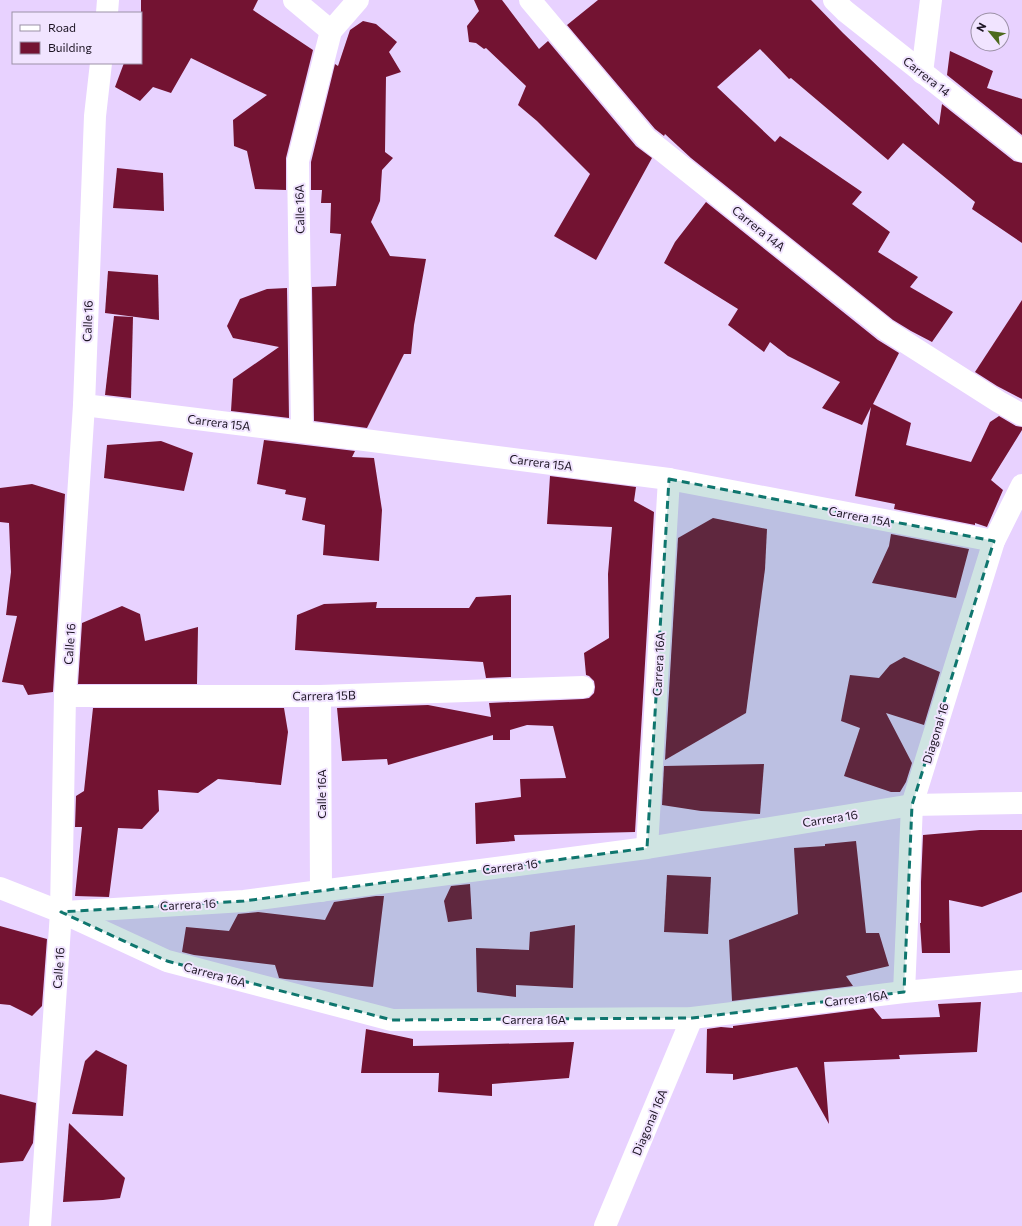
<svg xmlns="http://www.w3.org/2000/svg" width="1022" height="1226" viewBox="0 0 1022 1226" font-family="Commissioner,sans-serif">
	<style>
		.building { fill: #731332 }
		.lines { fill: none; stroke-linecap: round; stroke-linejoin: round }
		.pedestrian { stroke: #fff; stroke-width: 22 }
		.minor { stroke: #fff; stroke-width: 22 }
		.marked { fill: #0f766e; fill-opacity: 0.2; stroke: #0f766e; stroke-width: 3; stroke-dasharray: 8 5; stroke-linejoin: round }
		.labels { text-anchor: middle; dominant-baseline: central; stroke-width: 4; stroke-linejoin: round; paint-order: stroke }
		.street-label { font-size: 12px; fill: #1c1423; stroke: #f1e4ff }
	</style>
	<rect width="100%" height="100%" fill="#e8d2ff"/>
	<!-- building -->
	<g class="building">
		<path d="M141,0h117l-5,10 60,40 -27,108v32l-31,-1 -8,-38 -13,-5 -1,-26 34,-25 -76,-37 -20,35 -18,-6 -13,14 -25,-14 9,-24h17z"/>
		<path d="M474,0h28l37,49 9,-8 88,105 16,12 -56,102 -42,-24 36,-62 -53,-53 -19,-16 8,-19 -40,-38 -2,1 -8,-6 -7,-1 -2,-16 12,-15z"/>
		<path d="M598,0h213l32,33 96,92 3,-21 72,57 8,2v80l-50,-34 3,-7 -72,-59 -15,17 -97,-82 -2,1 -29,-30 -43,38 58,55 5,-6 82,56 -10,12 38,28 -12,20 40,25 -8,10 43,25 -21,30 -21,-11 -18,-11 -202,-162 -26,-24 -1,2 -9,-7 -88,-104z"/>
		<path d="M363,21l13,3 21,18 -8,10 12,20 -15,5 -1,75 8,6 -11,12 -2,31 -9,21 19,34 36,3 -12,66 -3,29h-7l-37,74 -53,-7 -2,-134 24,-1 5,-52 -11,-1 1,-30h-10l1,-13h-11v-28l24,-98 3,2 12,-36z"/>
		<path d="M950,51l43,20 -6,17 35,11v36l-75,-60z"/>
		<path d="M117,168l46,5 1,38 -51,-3z"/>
		<path d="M706,202l172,138 21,13 -26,51 38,19 -5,22 65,17 19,-40 9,-6 17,10 6,1v3l-31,50 12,10 -16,37 -12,-4v2l-81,-16 1,-5 -40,-8 16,-89 -9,18 -40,-17 18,-26 -52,-26 -18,-14 -6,10 -36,-27 10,-16 -74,-46 11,-21z"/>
		<path d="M108,271l50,4 1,45 -54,-7z"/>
		<path d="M287,288l2,130 -58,-7 2,-32 46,-32 -46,-9 -6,-12 13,-27 27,-10z"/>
		<path d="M1022,300v99l-25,-13 -22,-14z"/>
		<path d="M114,316l19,1 -2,81 -26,-3z"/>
		<path d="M264,440l91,11 -3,6 22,1 8,52 -3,51 -56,-6 2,-30 -23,-5 4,-22 -21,-4 1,-4 -29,-6z"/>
		<path d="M161,441l32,12 -9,38 -80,-13 3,-33z"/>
		<path d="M550,476l86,11 -2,14 20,11 -19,320 -121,3 1,6 -39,3 -1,-41 46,-6 -1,-18 46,-1 -13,-52 -26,-1 -17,5v10h-17v-5l-105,30 -1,-6 -45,2 -5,-53 91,-3 63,12 -2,-14 94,-4 6,-1 5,-5 1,-6 -1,-6 -5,-5 -3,-1 -2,-22 25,-15 -1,-64 4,-47 -65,-3z"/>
		<path d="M32,484l33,10 -12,198 -25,3 -5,-10 -21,-3 15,-66 -11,-1 5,-43 -2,-49 -9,-1v-34z"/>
		<path d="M713,518l54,11 -2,40 -19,144 -81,47 13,-222z"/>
		<path d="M891,534l78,15 -13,49 -84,-15 17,-37z"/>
		<path d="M511,595v82l-25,1 -3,-16 -188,-12 2,-35 27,-11 53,-2 -1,6h93l7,-11z"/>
		<path d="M122,606l18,8 5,27 53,-14 -1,57h-119l4,-61z"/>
		<path d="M904,657l36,15 -16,53 -38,-12 26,50 -6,19 -6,10h-9l-47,-16 16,-48 -19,-7 9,-46 29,3 11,-13z"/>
		<path d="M93,708h191l4,24 -7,53 -63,-6 -20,14 -40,-3 1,21 -17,18 -24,-1 -9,69 -34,-1 7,-69h-7l1,-31 8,-5z"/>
		<path d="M764,764l-4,50 -59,-3 -39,-6 2,-39z"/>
		<path d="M980,830h42v62l-40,15 -33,-7 1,53h-28l-2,-30h1v-41l2,-47z"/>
		<path d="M856,841l10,92h13l10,33 -43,10 7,10 -121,15 -3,-61 69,-26 -4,-66 31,-2v-2z"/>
		<path d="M667,875l44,2 -3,57 -44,-2z"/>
		<path d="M470,884l2,35 -24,3 -4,-21 7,-15z"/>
		<path d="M376,896h8l-11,91 -88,-8 -6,-1 -4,-13 -81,-10 -12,-3 4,-25 43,4 9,-17 20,-2 67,8 9,-18z"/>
		<path d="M575,925l-2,63 -57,-3v12l-39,-5 -1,-44 53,2 1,-18z"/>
		<path d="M0,926l47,13 -5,67 -10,10 -22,-11 -10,-1z"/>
		<path d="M981,1002l-4,50 -78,3 1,4 -76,3 5,62 -32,-57 -64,13v-6l-27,-1 1,-44 14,-2 12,1v-2l140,-18 9,11 58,-2 -2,-13z"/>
		<path d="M366,1029l47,10v7l161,-4 -5,36 -77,6v12l-54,-4 1,-19h-78z"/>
		<path d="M96,1050l31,15 -4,51 -51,-2 13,-53z"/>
		<path d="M0,1094l36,9 -3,40 -10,18 -23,2z"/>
		<path d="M69,1123l56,55 -5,20 -17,2 -40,2z"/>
	</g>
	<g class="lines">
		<!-- pedestrian -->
		<g class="pedestrian">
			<path d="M302,432l367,47"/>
			<path d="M65,696h255l263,-9"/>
			<path d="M320,696l1,195"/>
		</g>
		<!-- minor -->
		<g class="minor">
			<path d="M294,0l37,31"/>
			<path d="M530,0l116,138 240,192 113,72 23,13"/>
			<path d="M834,0l11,11 177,140"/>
			<path d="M107,13l1,-13"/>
			<path d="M922,73l9,-73"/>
			<path d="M84,405l218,27 -4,-271 33,-130 27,-31"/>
			<path d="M647,848l22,-369 325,62"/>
			<path d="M0,888l61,24 106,49 225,59 300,-2 212,-26 118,-11"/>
			<path d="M65,912l179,-11 403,-53 265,-43 110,-2"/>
			<path d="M904,992l8,-187 82,-264 28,-56"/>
			<path d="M40,1226l21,-314 4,-216 19,-291 11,-289 6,-53"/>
			<path d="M605,1226l87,-208"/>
		</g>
	</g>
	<!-- marked area -->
	<path class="marked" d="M669,479l325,62 -82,264 -8,187 -212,26 -300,2 -225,-59 -106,-49 183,-11 403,-53z"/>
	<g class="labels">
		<!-- street labels -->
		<g class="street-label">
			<text transform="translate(927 76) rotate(38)">Carrera 14</text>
			<text transform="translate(299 209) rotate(-91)">Calle 16A</text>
			<text transform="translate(759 228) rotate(39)">Carrera 14A</text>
			<text transform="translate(87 321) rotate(-88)">Calle 16</text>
			<text transform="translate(219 422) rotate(7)">Carrera 15A</text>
			<text transform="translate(541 462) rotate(7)">Carrera 15A</text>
			<text transform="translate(860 516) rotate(11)">Carrera 15A</text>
			<text transform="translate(69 644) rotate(-86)">Calle 16</text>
			<text transform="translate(658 664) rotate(-87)">Carrera 16A</text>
			<text transform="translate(324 695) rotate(-1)">Carrera 15B</text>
			<text transform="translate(935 733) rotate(-73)">Diagonal 16</text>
			<text transform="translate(321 794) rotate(-90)">Calle 16A</text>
			<text transform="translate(830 818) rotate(-9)">Carrera 16</text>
			<text transform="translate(510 866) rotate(-7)">Carrera 16</text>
			<text transform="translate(188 904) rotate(-3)">Carrera 16</text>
			<text transform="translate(58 968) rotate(-86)">Calle 16</text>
			<text transform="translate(215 974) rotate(15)">Carrera 16A</text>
			<text transform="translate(856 998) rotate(-7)">Carrera 16A</text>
			<text x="534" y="1019">Carrera 16A</text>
			<text transform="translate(649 1122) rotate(-67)">Diagonal 16A</text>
		</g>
	</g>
	<!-- legend -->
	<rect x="12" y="12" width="130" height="52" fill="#f1e4ff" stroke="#9c91a7"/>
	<rect x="20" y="25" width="20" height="6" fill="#ffffff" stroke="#9c91a7"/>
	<text x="48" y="32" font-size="12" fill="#1c1423">Road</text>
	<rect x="20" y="42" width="20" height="12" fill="#731332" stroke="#9c91a7"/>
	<text x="48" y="52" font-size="12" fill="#1c1423">Building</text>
	<!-- north arrow -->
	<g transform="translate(990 32) rotate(299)"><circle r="19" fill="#f1e4ff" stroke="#9c91a7"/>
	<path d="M0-3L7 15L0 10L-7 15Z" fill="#4d691c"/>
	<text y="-6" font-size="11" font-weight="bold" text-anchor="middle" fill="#1c1423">N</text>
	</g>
</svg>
